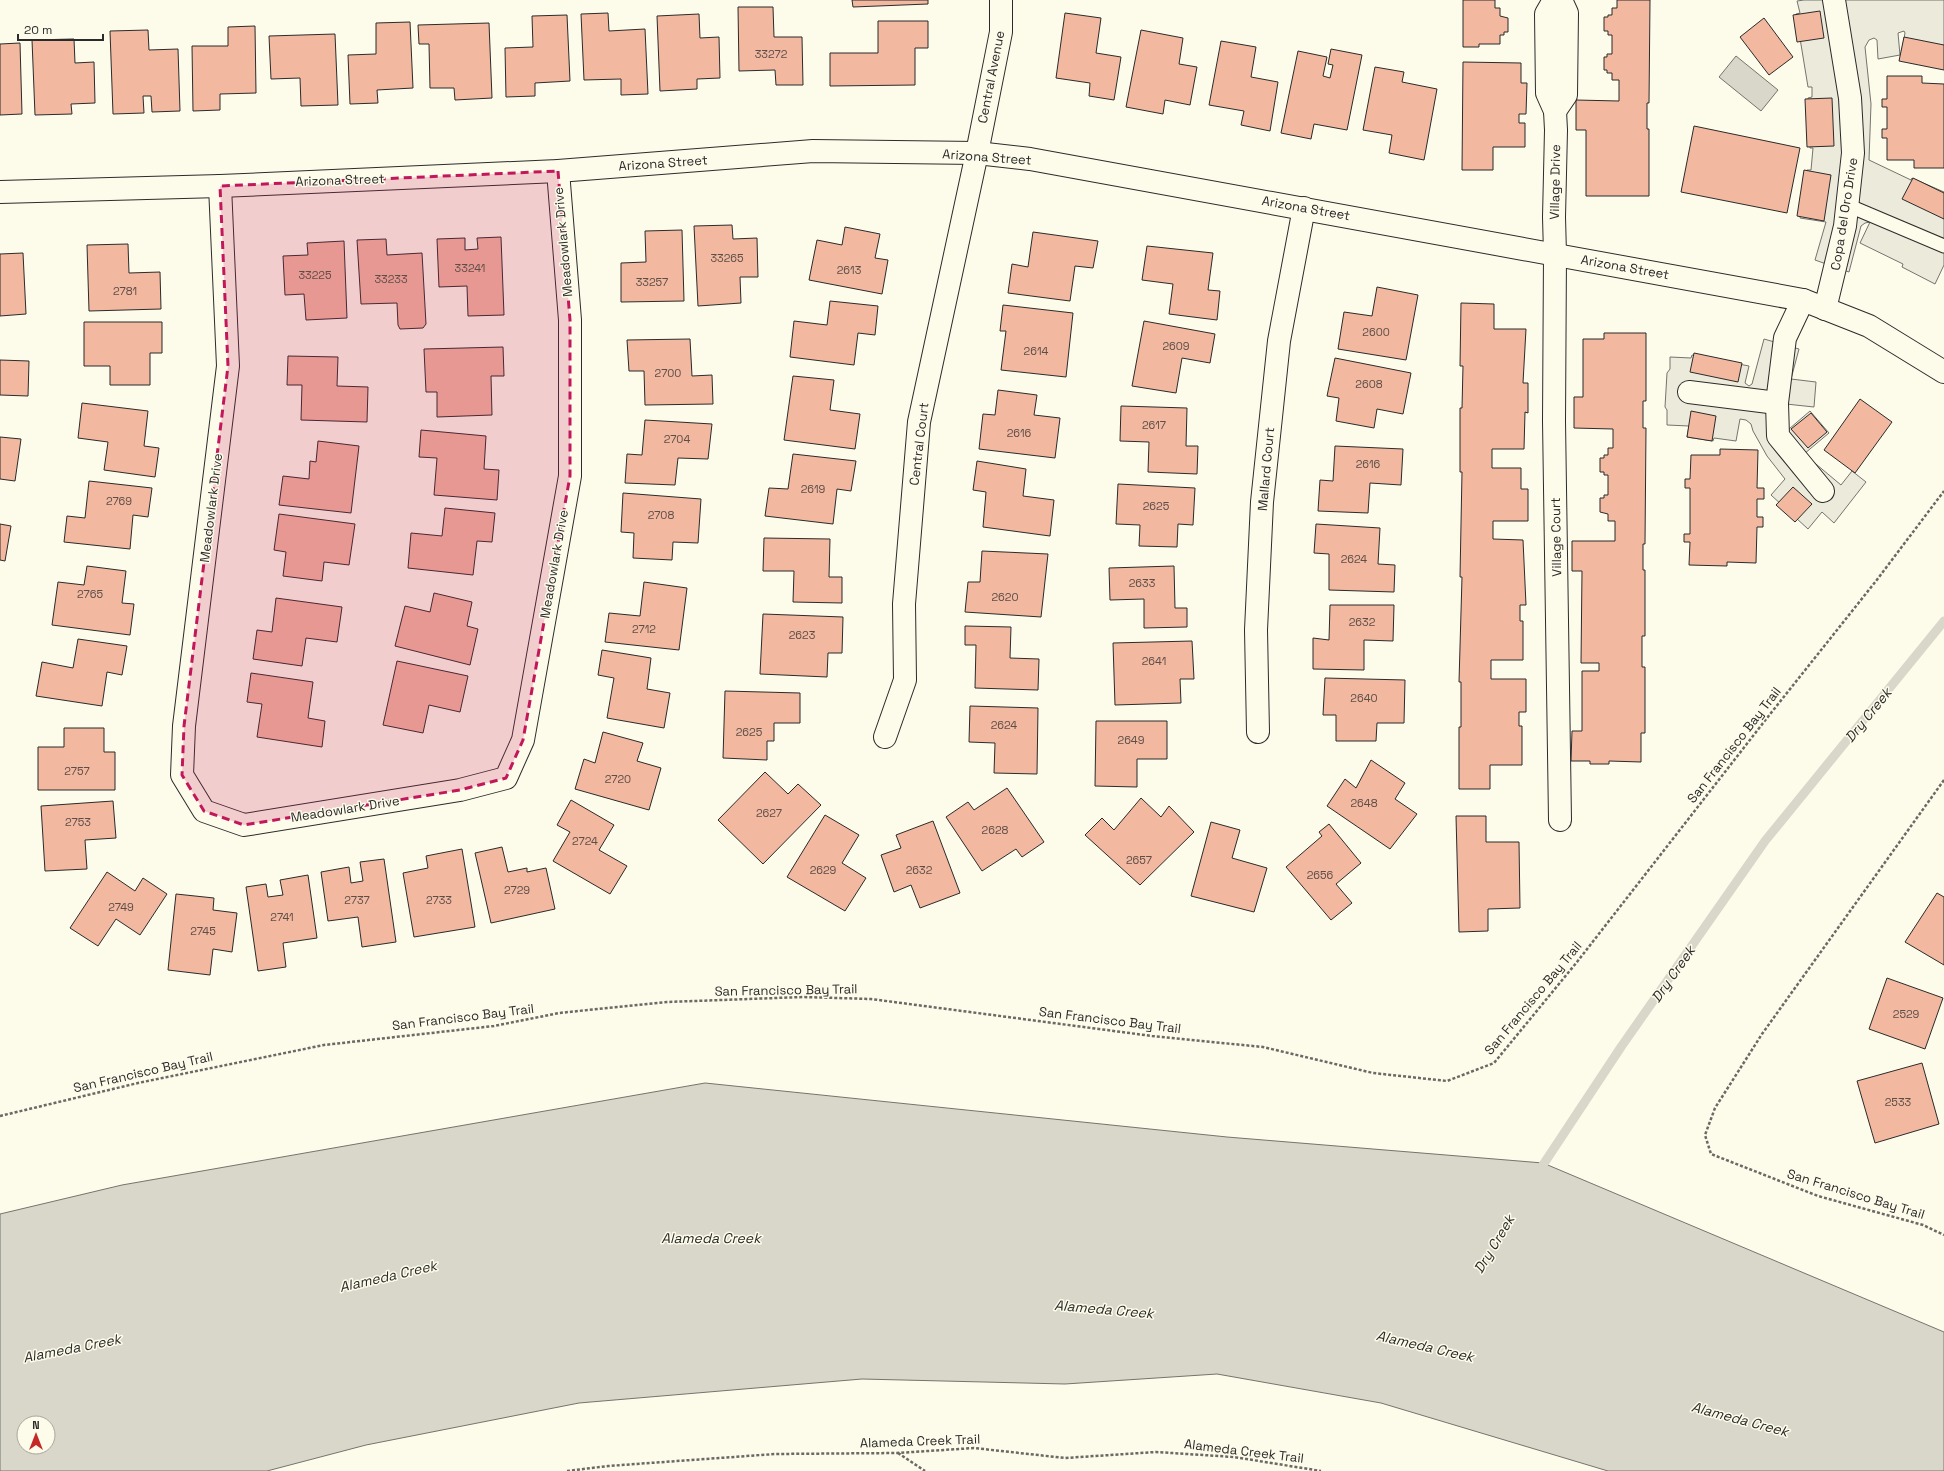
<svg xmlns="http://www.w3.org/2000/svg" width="1944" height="1471" viewBox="0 0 1944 1471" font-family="'Space Grotesk',sans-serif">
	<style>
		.parking { fill: #eceadb; stroke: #74746e }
		.water { fill: #d8d7c9; stroke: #74746e; fill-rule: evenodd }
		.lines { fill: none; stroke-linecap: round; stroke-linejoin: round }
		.stream { stroke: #d8d7c9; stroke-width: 9 }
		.building { fill: #f2b8a0; stroke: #2b2b2b }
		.service-casing { stroke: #2b2b2b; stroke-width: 15 }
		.minor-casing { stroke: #2b2b2b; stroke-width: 24 }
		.path { stroke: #6a6964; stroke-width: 2.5; stroke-dasharray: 3 2; stroke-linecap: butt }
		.service { stroke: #fdfbea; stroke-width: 13 }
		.minor { stroke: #fdfbea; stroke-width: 22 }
		.marked { fill: #c2185b; fill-opacity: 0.2; stroke: #c2185b; stroke-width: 3; stroke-dasharray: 8 5; stroke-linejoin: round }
		.labels { text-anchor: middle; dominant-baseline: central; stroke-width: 3; stroke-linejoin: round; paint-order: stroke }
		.number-label { font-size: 11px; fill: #5d4e48 }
		.street-label { font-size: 13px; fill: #2b2b2b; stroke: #fdfbea }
		.water-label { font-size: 14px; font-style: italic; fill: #2b2b2b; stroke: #fdfbea }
	</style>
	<rect width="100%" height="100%" fill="#fdfbea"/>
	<!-- parking -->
	<g class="parking">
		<path d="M1804,0h140v68l-44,-8 5,-27 -1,-2 -6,2 2,22 -22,4 -1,-19 -3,-2 -5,2 -4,7 6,57 -2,56 42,20 1,-2 32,14v73l-9,19 -33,-17 1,-3 -43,-21 10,-21 -5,1 -4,3 -12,46 -34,-12 11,-38 -26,-4 7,-48h4l2,-22h-3l-2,-50 4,-1v-10h-4l-12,-73 4,-1 -3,-12z"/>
		<path d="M1764,339l35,10 -8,30 25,3 -2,25 -28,-3v16l3,9 21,-18 19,22 -25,21 37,31 11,-14 14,11 -32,41 -12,-11 -14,17 -37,-34 14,-16 -18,-23 -14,-25 -2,-7 -5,-4 -6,-1 -4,22 -22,-3 -1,3 -26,-4 2,-11 -22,-1v-15l-2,-3 2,-34 3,-4v-12l21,1 1,-3 57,11 -4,17 4,3 3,-2z"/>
	</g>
	<!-- water -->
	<g class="water">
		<path d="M1736,56l42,34 -17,21 -42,-34z"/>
		<path d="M705,1083l522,54 316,26 401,169v139h-336l-227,-68 -164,-29 -152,10 -203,-5 -283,24 -213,42 -99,26h-267v-257l122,-29zM24,1423h24v24h-24z"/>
	</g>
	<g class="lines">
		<!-- stream -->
		<path class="stream" d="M1537,1174l84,-127 144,-206 179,-220"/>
	</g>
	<!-- building -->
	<g class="building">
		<path d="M852,0h76v4l-75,3z"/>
		<path d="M1463,0h32v8h5v8l8,2v14h-4v3h-4v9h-21v3h-16z"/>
		<path d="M1617,0h33l-1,103h-2v26h2v67h-63v-66h-10v-30l43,1v-21h-7v-7h-5v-3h-3v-13h3v-3h5v-19h-4v-4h-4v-14h4v-2h4v-7h5z"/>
		<path d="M738,7h35l1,30h28l1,48h-27l-1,-15 -36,1z"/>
		<path d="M1820,11l4,27 -27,4 -4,-27z"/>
		<path d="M608,13l1,18 36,-2 3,65 -27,1v-16l-37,1 -3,-66z"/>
		<path d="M1065,13l36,5 -5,35 25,4 -7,43 -25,-4 1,-13 -34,-5z"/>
		<path d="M699,14l1,24 19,-1 1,41 -23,1v10l-37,2 -3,-75z"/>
		<path d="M567,15l3,66 -35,2v13l-29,1 -1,-49 28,-1 -1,-31z"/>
		<path d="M1764,18l29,39 -24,18 -29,-38z"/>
		<path d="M878,21h50v27h-13v37l-85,1v-33h48z"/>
		<path d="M410,22l3,66 -36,2 1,13 -28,1 -2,-49 28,-1v-31z"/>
		<path d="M489,23l3,75 -37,2 -1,-12h-24l-1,-44h-10l-1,-19z"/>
		<path d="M255,26l1,67 -36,1v16l-27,1 -1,-65h36v-19z"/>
		<path d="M148,30l1,20 29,-1 2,62 -28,1 -1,-16h-8l1,17 -31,1 -3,-83z"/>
		<path d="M1141,30l42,8 -4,26 18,3 -7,38 -25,-5 -2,14 -37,-7z"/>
		<path d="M335,34l3,71 -37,1 -1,-28 -29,1 -2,-43z"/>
		<path d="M1904,37l40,8v25l-45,-9z"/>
		<path d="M74,39l1,24 19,-1 1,41 -24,1 1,10 -37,1 -3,-75z"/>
		<path d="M1221,41l35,6 -5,30 27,5 -8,49 -29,-6 3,-14 -35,-6z"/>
		<path d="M20,43l2,71 -22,1v-71z"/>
		<path d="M1331,49l31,6 -15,75 -33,-6 -3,15 -30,-6 17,-82 29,6 -4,19 7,2 3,-13 -5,-1z"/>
		<path d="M1463,62l58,1v20h6l-1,31h-7v9h6v24h-32v23h-31z"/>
		<path d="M1375,67l29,5 -2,10 35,7 -13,71 -35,-7 3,-18 -29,-5z"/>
		<path d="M1887,76h35v7l22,1v84h-30v-8h-27v-22h-5v-9h5v-22h-5v-8h5z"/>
		<path d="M1832,98l2,48 -27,1 -2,-48z"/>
		<path d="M1694,126l106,22 -13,65 -106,-21z"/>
		<path d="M1804,170l27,5 -7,46 -27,-5z"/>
		<path d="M1913,178l31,15v26l-42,-20z"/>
		<path d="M732,225l1,14 24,-1 1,39h-18l1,26 -43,3 -4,-80z"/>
		<path d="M845,227l35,7 -5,24 13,2 -6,34 -73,-14 8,-40 25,5z"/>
		<path d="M682,230l2,71 -63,1v-39l25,-1 -1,-31z"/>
		<path d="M1033,232l65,9 -5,27 -18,-2 -5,35 -62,-8 4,-29 16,3z"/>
		<path d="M501,237l3,78 -36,1 -1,-30 -28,1 -2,-48 28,-1v12l13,-1 -1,-11z"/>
		<path d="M386,239l1,16 35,-2 4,71 -3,4 -23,1 -2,-4 -1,-22 -36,1 -4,-64z"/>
		<path d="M344,241l3,77 -41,2 -2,-26 -19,1 -2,-39 25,-1 -1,-12z"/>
		<path d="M128,244l1,29 31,-1 1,37 -72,2 -2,-66z"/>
		<path d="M1147,246l66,7 -5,37 12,1 -3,29 -48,-6 4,-30 -31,-4z"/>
		<path d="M23,253l3,61 -26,2v-62z"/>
		<path d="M1377,287l41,8 -12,65 -68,-11 6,-37 28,4z"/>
		<path d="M830,301l48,5 -3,29 -17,-2 -4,32 -64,-8 4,-36 33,4z"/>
		<path d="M1461,303l33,1v25h32l-3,54h5v30l-3,-1 -1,37h-32v19h29v21h7v32h-35v18l30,1 3,65h-6v16h3v39h-32v19h35v33h-7v14h3v39h-32v24h-31v-62h2v-45h-2l3,-105h-2l2,-105h-2v-64h2l1,-42h-3z"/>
		<path d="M1003,305l70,8 -7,64 -65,-7 5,-39h-6z"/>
		<path d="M1144,321l71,13 -5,29 -28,-5 -6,35 -44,-7z"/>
		<path d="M84,322h78v31h-12v32h-40v-19h-26z"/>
		<path d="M1604,333h42v68h-3v27h3l-1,116h-2v26h2v66h-3v31h3v66h-4v29l-32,-1v3h-19v-3h-19l1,-30h10v-60h17v-8h-18l1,-92h-10v-30h43v-20h-7v-7l-8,-2v-14h4v-3h4v-20h-4v-3h-4v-14h4v-3h4v-7h5v-19l-39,-1v-31h9v-58h21z"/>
		<path d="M690,339l2,37 20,-1 1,29 -68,1 -1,-34h-15l-2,-31z"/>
		<path d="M503,347l1,29h-13l1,39 -55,2v-25h-11l-2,-43z"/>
		<path d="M1694,353l48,10 -4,19 -48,-10z"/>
		<path d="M288,356l50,1 -1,29 31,1 -1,35 -66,-2 1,-35h-15z"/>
		<path d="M1335,358l76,15 -8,41 -26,-5 -3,19 -38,-7 3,-23 -12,-2z"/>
		<path d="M0,360l29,1 -1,35 -28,-1z"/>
		<path d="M793,376l41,4 -4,30 30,4 -5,35 -71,-9z"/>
		<path d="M998,390l39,5 -3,20 26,3 -5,40 -76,-9 4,-35 12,1z"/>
		<path d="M1860,399l32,23 -37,51 -31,-23z"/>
		<path d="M82,403l66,8 -4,35 15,2 -4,29 -51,-7 4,-28 -30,-4z"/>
		<path d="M1121,406l66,2 -1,38h12l-1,28 -49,-2 1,-30 -29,-1z"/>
		<path d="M1691,411l25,5 -4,25 -25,-4z"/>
		<path d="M1811,413l16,19 -19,16 -17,-19z"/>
		<path d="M645,420l67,4 -4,35 -30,-1 -3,27 -50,-2 2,-29 15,1z"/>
		<path d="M421,430l65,6 -2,33 15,1 -2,30 -63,-5 3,-37 -18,-1z"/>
		<path d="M0,437l21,2 -6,42 -15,-2z"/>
		<path d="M318,441l41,5 -8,67 -72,-8 4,-29 26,3 1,-18 6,1z"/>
		<path d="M1335,446l68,3 -2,36 -31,-2 -2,30 -50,-2 2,-31 13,1z"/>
		<path d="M1720,449l38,1 -1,38h7v11h-7v18h6v10h-6l-1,36 -29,-1v4l-38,-1 1,-23h-6v-8h6v-46h-5v-9h5l1,-24h29z"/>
		<path d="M793,454l63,7 -5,30 -14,-2 -4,35 -68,-8 4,-28 19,1z"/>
		<path d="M977,461l49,8 -3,27 31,4 -4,36 -67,-9 3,-35 -13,-2z"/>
		<path d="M89,481l63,7 -4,29 -15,-2 -3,34 -66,-7 3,-26 18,2z"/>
		<path d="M1118,484l77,4 -2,37 -15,-1 -1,23 -38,-1 1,-21 -24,-1z"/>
		<path d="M1793,487l19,17 -17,18 -19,-17z"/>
		<path d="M623,493l78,6 -3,44 -25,-1 -1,18 -39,-2 1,-25 -13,-1z"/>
		<path d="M445,508l50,5 -3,29 -15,-1 -4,34 -65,-7 3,-35 31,3z"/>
		<path d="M279,514l76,10 -6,41 -25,-3 -2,19 -39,-5 3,-24 -12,-2z"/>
		<path d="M0,524l11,2 -6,35 -5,-1z"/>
		<path d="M1316,524l64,4 -2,36 17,1 -1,27 -65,-2v-36l-15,-1z"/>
		<path d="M764,538l66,1 -1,38h13v26l-49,-1 1,-31h-31z"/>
		<path d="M982,551l66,3 -7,63 -76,-5 3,-30h12z"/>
		<path d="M87,566l39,5 -4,32 12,1 -4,31 -78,-10 6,-43 26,3z"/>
		<path d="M1174,566l1,42h12v19l-43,1v-29l-34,1 -1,-32z"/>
		<path d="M644,582l43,6 -8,62 -74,-8 4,-29 31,3z"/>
		<path d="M434,593l38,9 -5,24 11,3 -8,36 -75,-19 10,-40 25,6z"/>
		<path d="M276,598l66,9 -5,35 -31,-4 -4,28 -49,-7 4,-29 15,2z"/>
		<path d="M1330,605h64l-1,36 -29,-1v30l-51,-1v-31l16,2z"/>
		<path d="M763,614l80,3 -1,36h-14l-1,24 -67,-3z"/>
		<path d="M965,626l46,1 -1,31 29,1 -1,31 -63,-2 1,-43h-11z"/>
		<path d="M78,639l49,7 -5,29 -15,-3 -5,34 -66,-10 6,-34 31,6z"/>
		<path d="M1192,641l2,38h-14l1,24 -66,2 -2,-62z"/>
		<path d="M602,650l49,8 -4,31 23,4 -6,35 -57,-10 7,-40 -16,-3z"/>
		<path d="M397,661l71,15 -8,36 -31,-7 -6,28 -40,-8z"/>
		<path d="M251,673l62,9 -5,36 17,3 -3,26 -65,-10 5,-33 -15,-2z"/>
		<path d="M1325,678l80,2 -1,43h-27l-1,18h-40v-26h-13z"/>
		<path d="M725,691l75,2v30h-26v18h-7v19l-44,-2z"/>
		<path d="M970,706l68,2 -1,66 -43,-1 1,-30 -26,-1z"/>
		<path d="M1096,721h71v38h-30v28l-42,-1z"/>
		<path d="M64,728h40v24h11v38h-77v-43h26z"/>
		<path d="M603,732l40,11 -6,18 24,7 -12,42 -74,-21 9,-30 11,4z"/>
		<path d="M1371,760l34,23 -10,16 22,15 -27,35 -63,-43 18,-27 11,9z"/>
		<path d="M765,772l23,22 10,-10 23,21 -58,59 -45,-44z"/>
		<path d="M1007,788l37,54 -22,15 -6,-8 -34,22 -36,-54 22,-15 6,8z"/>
		<path d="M1141,798l20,19 8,-11 25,26 -54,53 -55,-50 17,-17 12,12z"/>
		<path d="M571,800l43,25 -15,25 28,16 -17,28 -57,-33 17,-29 -13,-7z"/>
		<path d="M113,801l3,37 -31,2 2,29 -42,2 -4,-65z"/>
		<path d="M825,815l34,20 -17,28 24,15 -21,33 -58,-34z"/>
		<path d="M1456,816h30v26h33l1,66 -32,1v22l-29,1z"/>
		<path d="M933,821l27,72 -40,15 -9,-23 -17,7 -13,-37 20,-7 -5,-13z"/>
		<path d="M1211,822l29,8 -8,28 35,10 -13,44 -63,-16z"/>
		<path d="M1329,824l32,39 -25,21 16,19 -21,17 -45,-53 36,-31 -3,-4z"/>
		<path d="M502,847l6,25 19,-4v4l19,-4 9,41 -64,14 -16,-70z"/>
		<path d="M462,849l13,78 -61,10 -11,-64 25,-5 -2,-12z"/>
		<path d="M384,859l12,83 -34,5 -4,-30 -30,4 -7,-49 28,-5 2,16 12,-2 -3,-19z"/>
		<path d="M107,872l28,19 8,-13 24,16 -27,41 -24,-16 -18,27 -28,-18z"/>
		<path d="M308,875l9,63 -34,5 3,24 -28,4 -12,-84 20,-3 2,13 15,-2 -3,-15z"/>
		<path d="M1937,893l7,4v68l-39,-23z"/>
		<path d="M176,894l38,4 -1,12 24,3 -5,39 -19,-3 -3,26 -42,-5z"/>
		<path d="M1887,978l56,20 -18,51 -56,-20z"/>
		<path d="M1922,1063l17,61 -64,19 -18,-62z"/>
	</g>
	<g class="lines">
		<!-- service casing -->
		<g class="service-casing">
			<path id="service" d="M1847,205l97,41"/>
		</g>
		<!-- minor casing -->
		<g class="minor-casing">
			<g id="minor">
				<path d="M1554,0l-8,14 1,79 8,18 1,19 -2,87 1,37 -1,167 6,399"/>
				<path d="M1555,111l11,-16 1,-82 -6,-13"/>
				<path d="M220,186l8,180 -44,360 -2,49 22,36 40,14 216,-35 46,-12 17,-38 47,-264v-156l-12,-149"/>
				<path d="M0,192l220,-6 338,-15 255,-20 164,2 53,6 773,141 66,26 75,46"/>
				<path d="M1803,300l-18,38 -8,65 1,33 45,55"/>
				<path d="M1825,309l20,-83 8,-73 -3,-55 -16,-98"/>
				<path d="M1689,392l88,11"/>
				<path d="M1258,732l-2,-102 6,-128 17,-161 25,-133"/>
				<path d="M885,737l20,-57 -1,-76 15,-182 58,-269 24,-121v-32"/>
			</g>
		</g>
		<!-- path -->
		<g class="path">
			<path d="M1944,780l-182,254 -47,74 -10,27 6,19 107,42 105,29 21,10"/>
			<path d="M0,1116l138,-33 186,-38 170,-19 65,-13 108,-11 136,-5 68,2 281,37 111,11 110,26 74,8 47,-18 83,-101 190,-244 109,-137 68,-90"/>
			<path d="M898,1453l27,18"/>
			<path d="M567,1471l41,-5 167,-12 122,-1 77,-5 91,10 91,-6 78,5 87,14"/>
		</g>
		<!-- service -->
		<use href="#service" class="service"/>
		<!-- minor -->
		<use href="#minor" class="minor"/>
	</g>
	<!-- marked area -->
	<path class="marked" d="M558,171l12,149v156l-47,264 -17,38 -46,12 -216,35 -40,-14 -22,-36 2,-49 44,-360 -8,-180z"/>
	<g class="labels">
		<!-- number labels -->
		<g class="number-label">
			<text x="771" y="54">33272</text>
			<text x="727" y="258">33265</text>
			<text x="470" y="268">33241</text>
			<text x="849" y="270">2613</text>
			<text x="315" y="275">33225</text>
			<text x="391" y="279">33233</text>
			<text x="652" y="282">33257</text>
			<text x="125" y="291">2781</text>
			<text x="1376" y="332">2600</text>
			<text x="1176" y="346">2609</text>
			<text x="1036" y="351">2614</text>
			<text x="668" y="373">2700</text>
			<text x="1369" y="384">2608</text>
			<text x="1154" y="425">2617</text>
			<text x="1019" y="433">2616</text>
			<text x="677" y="439">2704</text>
			<text x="1368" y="464">2616</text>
			<text x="813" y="489">2619</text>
			<text x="119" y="501">2769</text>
			<text x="1156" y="506">2625</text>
			<text x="661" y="515">2708</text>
			<text x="1354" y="559">2624</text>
			<text x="1142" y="583">2633</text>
			<text x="90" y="594">2765</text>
			<text x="1005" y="597">2620</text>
			<text x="1362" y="622">2632</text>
			<text x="644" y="629">2712</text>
			<text x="802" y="635">2623</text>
			<text x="1154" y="661">2641</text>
			<text x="1364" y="698">2640</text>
			<text x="1004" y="725">2624</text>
			<text x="749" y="732">2625</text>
			<text x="1131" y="740">2649</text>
			<text x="77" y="771">2757</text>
			<text x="618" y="779">2720</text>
			<text x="1364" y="803">2648</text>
			<text x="769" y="813">2627</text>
			<text x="78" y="822">2753</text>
			<text x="995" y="830">2628</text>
			<text x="585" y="841">2724</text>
			<text x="1139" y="860">2657</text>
			<text x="823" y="870">2629</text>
			<text x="919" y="870">2632</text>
			<text x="1320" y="875">2656</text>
			<text x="517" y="890">2729</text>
			<text x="357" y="900">2737</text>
			<text x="439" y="900">2733</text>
			<text x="121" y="907">2749</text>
			<text x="282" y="917">2741</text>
			<text x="203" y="931">2745</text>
			<text x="1906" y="1014">2529</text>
			<text x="1898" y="1102">2533</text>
		</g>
		<!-- street labels -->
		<g class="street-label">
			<text transform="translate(991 77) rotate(-79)">Central Avenue</text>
			<text transform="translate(987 157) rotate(4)">Arizona Street</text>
			<text transform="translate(663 163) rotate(-4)">Arizona Street</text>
			<text transform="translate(340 180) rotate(-2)">Arizona Street</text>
			<text transform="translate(1555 182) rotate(-89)">Village Drive</text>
			<text transform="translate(1306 208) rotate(10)">Arizona Street</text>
			<text transform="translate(1844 214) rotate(-81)">Copa del Oro Drive</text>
			<text transform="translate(563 242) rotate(-95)">Meadowlark Drive</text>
			<text transform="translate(1625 267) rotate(10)">Arizona Street</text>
			<text transform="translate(919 444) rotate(-83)">Central Court</text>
			<text transform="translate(1266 469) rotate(-85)">Mallard Court</text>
			<text transform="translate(211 508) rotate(-83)">Meadowlark Drive</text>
			<text transform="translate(1556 537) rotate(-91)">Village Court</text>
			<text transform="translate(554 564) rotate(-80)">Meadowlark Drive</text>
			<text transform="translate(1734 745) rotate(-52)">San Francisco Bay Trail</text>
			<text transform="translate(345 809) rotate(-9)">Meadowlark Drive</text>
			<text transform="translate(786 990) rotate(-1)">San Francisco Bay Trail</text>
			<text transform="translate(1533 998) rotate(-50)">San Francisco Bay Trail</text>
			<text transform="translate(463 1017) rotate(-7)">San Francisco Bay Trail</text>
			<text transform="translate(1110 1020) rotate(7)">San Francisco Bay Trail</text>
			<text transform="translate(143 1072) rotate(-13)">San Francisco Bay Trail</text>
			<text transform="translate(1856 1194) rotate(17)">San Francisco Bay Trail</text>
			<text transform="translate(920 1441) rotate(-2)">Alameda Creek Trail</text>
			<text transform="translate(1244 1451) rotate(7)">Alameda Creek Trail</text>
		</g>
		<!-- water labels -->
		<g class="water-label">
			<text transform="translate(1868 715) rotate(-51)">Dry Creek</text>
			<text transform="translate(1673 974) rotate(-55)">Dry Creek</text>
			<text x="711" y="1238">Alameda Creek</text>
			<text transform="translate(1494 1244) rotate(-59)">Dry Creek</text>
			<text transform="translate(388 1276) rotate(-13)">Alameda Creek</text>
			<text transform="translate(1104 1309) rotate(5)">Alameda Creek</text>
			<text transform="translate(1425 1346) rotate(13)">Alameda Creek</text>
			<text transform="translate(72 1348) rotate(-11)">Alameda Creek</text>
			<text transform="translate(1740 1419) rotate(15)">Alameda Creek</text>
		</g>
	</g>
	<!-- north arrow -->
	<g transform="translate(36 1435)"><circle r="19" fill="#fdfbea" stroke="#a9a89e"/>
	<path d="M0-3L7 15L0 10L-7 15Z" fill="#c62828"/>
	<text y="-6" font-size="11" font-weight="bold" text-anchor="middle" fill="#2b2b2b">N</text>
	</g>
	<!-- scale -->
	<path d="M18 34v6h85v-6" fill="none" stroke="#2b2b2b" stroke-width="2"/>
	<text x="24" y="34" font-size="12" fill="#2b2b2b" stroke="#fdfbea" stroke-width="3" paint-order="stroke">20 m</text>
</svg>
